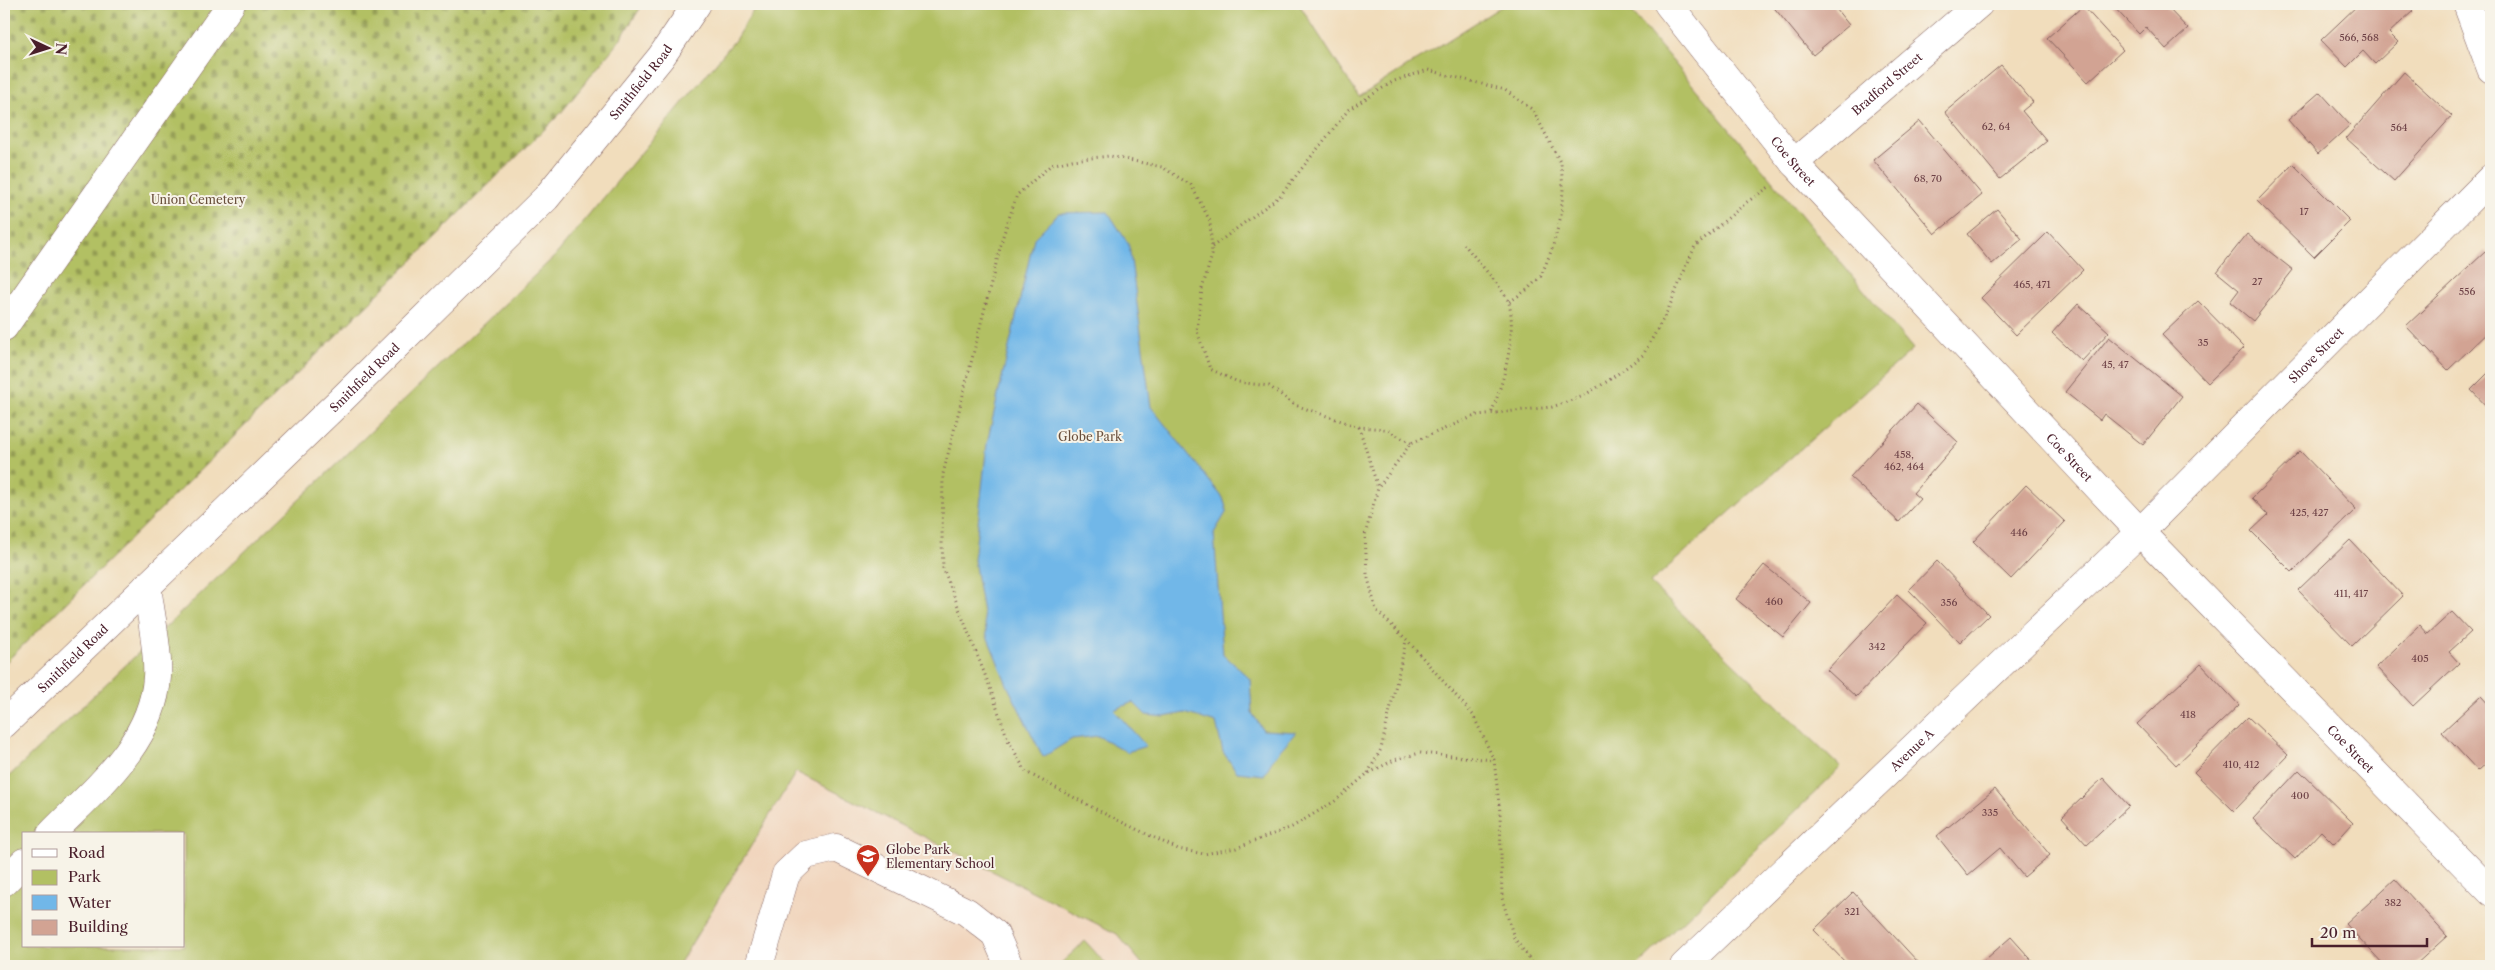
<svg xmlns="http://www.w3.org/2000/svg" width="2495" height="970" viewBox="0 0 2495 970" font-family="'Libre Caslon Text',serif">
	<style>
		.built { fill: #f1d5bd }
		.cemetery { fill: url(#cemetery-stones); stroke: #7e7047 }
		.green { fill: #b2c063; stroke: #7e7047; fill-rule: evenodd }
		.water { fill: #71b7e8; stroke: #5e6b8a }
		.building { fill: #d2a393 }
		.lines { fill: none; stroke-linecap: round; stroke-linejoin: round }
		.minor-casing { stroke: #84625e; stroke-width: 29 }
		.major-casing { stroke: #84625e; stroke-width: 29 }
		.path { stroke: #84625e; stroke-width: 3; stroke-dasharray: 1 4; stroke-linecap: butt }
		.minor { stroke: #fff; stroke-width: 28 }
		.major { stroke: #fff; stroke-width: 28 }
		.labels { text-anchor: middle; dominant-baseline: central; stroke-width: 4; stroke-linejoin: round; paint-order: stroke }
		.number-label { font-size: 10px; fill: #6c4045 }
		.street-label { font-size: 12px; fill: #4a1f2b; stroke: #f7f3e8 }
		.park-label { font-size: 12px; fill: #694f3c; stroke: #f7f3e8 }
		.poi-label { font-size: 12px; fill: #4a1f2b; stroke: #f7f3e8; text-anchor: start }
	</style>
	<defs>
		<pattern id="cemetery-stones" width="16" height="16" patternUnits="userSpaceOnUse" patternTransform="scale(1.25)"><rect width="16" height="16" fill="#b2c063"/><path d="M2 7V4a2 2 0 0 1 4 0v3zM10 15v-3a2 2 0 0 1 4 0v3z" fill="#939b52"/></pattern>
	</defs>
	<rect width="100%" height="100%" fill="#f7f3e8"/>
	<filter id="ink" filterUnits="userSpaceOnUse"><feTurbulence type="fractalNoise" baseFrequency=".02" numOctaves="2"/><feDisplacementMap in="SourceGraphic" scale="10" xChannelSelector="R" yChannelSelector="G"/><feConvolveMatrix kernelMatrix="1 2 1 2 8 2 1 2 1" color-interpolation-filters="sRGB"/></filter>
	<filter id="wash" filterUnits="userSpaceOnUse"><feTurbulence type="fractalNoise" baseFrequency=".0096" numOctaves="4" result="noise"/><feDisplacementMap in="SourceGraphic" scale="20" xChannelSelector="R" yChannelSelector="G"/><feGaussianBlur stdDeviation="1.12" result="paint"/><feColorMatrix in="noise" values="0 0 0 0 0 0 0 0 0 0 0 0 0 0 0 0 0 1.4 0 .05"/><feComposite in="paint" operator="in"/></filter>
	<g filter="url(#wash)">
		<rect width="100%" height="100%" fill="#f1ddbc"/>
		<!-- built -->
		<path class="built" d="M795,772l322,162 27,32h-466z"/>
		<!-- cemetery -->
		<path class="cemetery" d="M4,4h639l-24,37 -59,73 -556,550z"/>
		<!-- green -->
		<g class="green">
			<path d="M757,4h542l60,93 146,-93h120l288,345 -263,234 191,184 -204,199h-493l-27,-32 -321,-162 -118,194h-674v-185l551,-525 180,-216zM24,834h160v112h-160z"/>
			<path d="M1085,941l23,25h-50z"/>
		</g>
		<!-- water -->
		<path class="water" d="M1108,212l21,33 22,162 72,91 4,13 -13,22 9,121 27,25 2,34 11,17 33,2 -21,24 -11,19 -27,-3 -14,-20 -7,-29 -31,-10 -21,4 -18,-2 -13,-13 -19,8 32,36 -19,6 -29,-16 -26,3 -29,18 -35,-70 -21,-51 -13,-76 13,-117 47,-205 25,-25z"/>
		<g id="blocks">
			<!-- building -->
			<g class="building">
				<path d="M1771,4h61l17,21 -36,30z"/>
				<path d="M2111,4h59l-3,3 21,22 -22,20 -20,-22 -7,7z"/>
				<path d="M2359,4h47l7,7 -24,22 9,9 -23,22 -12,-13 -16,16 -26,-27z"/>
				<path d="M2083,6l40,44 -35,32 -41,-44z"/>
				<path d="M2001,65l32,37 -11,9 25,30 -47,38 -55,-67z"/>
				<path d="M2404,72l48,44 -58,65 -48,-43z"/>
				<path d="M2320,92l30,33 -32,29 -30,-34z"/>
				<path d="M1920,121l62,74 -47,39 -62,-74z"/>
				<path d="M2293,164l57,57 -36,36 -57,-56z"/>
				<path d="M1997,209l25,30 -30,25 -25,-30z"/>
				<path d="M2048,232l35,38 -67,65 -35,-37z"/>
				<path d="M2247,234l46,36 -40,51 -23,-19 9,-12 -22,-18z"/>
				<path d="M2486,251l5,6v72l-43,41 -42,-44z"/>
				<path d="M2198,301l46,47 -36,35 -46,-48z"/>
				<path d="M2078,304l31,28 -27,29 -30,-28z"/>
				<path d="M2109,337l73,59 -39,49 -39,-31 -4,6 -35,-28z"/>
				<path d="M2491,370v41l-20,-21z"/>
				<path d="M1917,404l41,38 -45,51 7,6 -21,23 -49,-45z"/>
				<path d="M2300,451l56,58 -64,63 -41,-41 17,-16 -16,-17z"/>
				<path d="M2026,485l39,37 -54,57 -38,-37z"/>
				<path d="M2350,540l53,56 -51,50 -54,-56z"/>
				<path d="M1937,561l52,54 -29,28 -51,-53z"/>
				<path d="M1764,565l47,38 -28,34 -47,-38z"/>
				<path d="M1897,595l30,28 -71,74 -29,-27z"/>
				<path d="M2452,612l19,20 -22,20 10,11 -46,43 -37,-39 44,-42 8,9z"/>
				<path d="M2201,664l38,41 -63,60 -39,-41z"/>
				<path d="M2481,696l10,11v52l-13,12 -36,-39z"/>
				<path d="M2248,717l40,38 -54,56 -40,-39z"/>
				<path d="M2299,770l54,53 -19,21 -13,-13 -26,28 -42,-40z"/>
				<path d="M2103,778l26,28 -42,39 -25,-28z"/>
				<path d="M1995,789l55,66 -26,22 -24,-29 -32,27 -31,-39z"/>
				<path d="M2395,879l52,57 -33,30h-29l-39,-42z"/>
				<path d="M1853,892l65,70 -5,4h-64l-35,-36z"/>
				<path d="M2011,937l26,29h-59z"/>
			</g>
		</g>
	</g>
	<g filter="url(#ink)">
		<use href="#blocks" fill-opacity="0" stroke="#84625e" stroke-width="1"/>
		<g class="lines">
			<!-- minor casing -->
			<g class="minor-casing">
				<g id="minor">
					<path id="s1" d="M1668,4l126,159 346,369 351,360"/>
					<path id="s2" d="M1794,163l185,-159"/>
					<path d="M4,327l227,-323"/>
					<path d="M51,834c44,-45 102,-91 106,-157 2,-24 -7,-66 -10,-91"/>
					<path d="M4,882l20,-20"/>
					<path d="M759,966l27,-92 20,-19 30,-7 131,64 28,22 14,32"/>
					<path id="s3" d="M1684,966l456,-434 351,-354"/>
				</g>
			</g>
			<!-- major casing -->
			<g class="major-casing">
				<g id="major">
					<path d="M2467,4l24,65"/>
					<path id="s4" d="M4,724l337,-324 205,-202 115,-141 36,-53"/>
				</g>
			</g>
			<!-- path -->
			<g class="path">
				<path d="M1464,244c9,12 42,48 45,59 8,33 -6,80 -18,111"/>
				<path d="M1212,247l68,-51 69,-87 45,-28 34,-11 77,20 28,20 28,54 2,25 -2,27 -9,33 -11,27 -14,14 -18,12"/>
				<path d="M1359,427l19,61"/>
				<path d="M1411,443l-26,-14 -26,-2 -64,-22 -26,-19 -31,-4 -28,-13 -13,-38 5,-42 10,-34 -2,-34 -19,-36 -29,-18 -52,-11 -38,4 -21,5 -34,30 -14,41 -60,238 -1,67 1,27 46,117 19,55 18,32 83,44 69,33 26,5 32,-6 56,-21 43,-26 32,-27 27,-14 26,-7 74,7"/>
				<path d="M1368,773l13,-24 25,-108"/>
				<path d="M1535,966l-21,-28 -12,-40 -2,-86 -6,-52 -21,-45 -66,-75 -31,-30 -9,-36 -2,-39 13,-47 33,-45 66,-28 75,-8 29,-10 27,-16 35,-26 24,-43 28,-66 52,-44 22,-15"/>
			</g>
			<!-- minor -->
			<use href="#minor" class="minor"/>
			<!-- major -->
			<use href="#major" class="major"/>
		</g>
	</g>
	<!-- icons -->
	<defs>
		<g id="school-pin" transform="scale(1.25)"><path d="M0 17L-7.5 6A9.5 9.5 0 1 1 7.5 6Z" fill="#c8321e" stroke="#f7f3e8"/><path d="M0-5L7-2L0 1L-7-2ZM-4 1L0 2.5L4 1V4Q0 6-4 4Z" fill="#fff"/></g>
	</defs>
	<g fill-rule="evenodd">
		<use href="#school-pin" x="868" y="856"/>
	</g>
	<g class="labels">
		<!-- number labels -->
		<g class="number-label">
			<text x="2359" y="37">566, 568</text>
			<text x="1996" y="126">62, 64</text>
			<text x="2399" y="127">564</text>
			<text x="1928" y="178">68, 70</text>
			<text x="2304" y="211">17</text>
			<text x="2257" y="281">27</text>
			<text x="2032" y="284">465, 471</text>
			<text x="2467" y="291">556</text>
			<text x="2203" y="342">35</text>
			<text x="2115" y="364">45, 47</text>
			<text x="1904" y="454">458,<tspan x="1904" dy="12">462, 464</tspan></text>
			<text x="2309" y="512">425, 427</text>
			<text x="2019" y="532">446</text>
			<text x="2351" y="593">411, 417</text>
			<text x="1774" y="601">460</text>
			<text x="1949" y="602">356</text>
			<text x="1877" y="646">342</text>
			<text x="2420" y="658">405</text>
			<text x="2188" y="714">418</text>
			<text x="2241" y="764">410, 412</text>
			<text x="2300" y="795">400</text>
			<text x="1990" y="812">335</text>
			<text x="2393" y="902">382</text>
			<text x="1852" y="911">321</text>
		</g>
		<!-- street labels -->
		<g class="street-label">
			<text stroke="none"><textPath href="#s4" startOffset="905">Smithfield Road</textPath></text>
			<text stroke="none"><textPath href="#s2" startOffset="122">Bradford Street</textPath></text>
			<text stroke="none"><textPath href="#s1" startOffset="201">Coe Street</textPath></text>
			<text stroke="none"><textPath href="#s3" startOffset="879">Shove Street</textPath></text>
			<text stroke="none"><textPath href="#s4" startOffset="500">Smithfield Road</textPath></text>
			<text stroke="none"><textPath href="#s1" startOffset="606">Coe Street</textPath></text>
			<text stroke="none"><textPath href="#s4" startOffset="95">Smithfield Road</textPath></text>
			<text stroke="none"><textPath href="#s1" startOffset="1011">Coe Street</textPath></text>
			<text stroke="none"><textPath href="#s3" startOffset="314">Avenue A</textPath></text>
		</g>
		<!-- park labels -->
		<g class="park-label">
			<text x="198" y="199">Union Cemetery</text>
			<text x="1090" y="436">Globe Park</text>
		</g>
		<!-- poi labels -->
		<g class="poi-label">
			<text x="886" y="849">Globe Park<tspan x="886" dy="14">Elementary School</tspan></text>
		</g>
	</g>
	<!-- margin -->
	<rect width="2495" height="970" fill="none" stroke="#f7f3e8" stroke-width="20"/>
	<!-- legend -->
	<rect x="22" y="832" width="162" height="115" fill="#f7f3e8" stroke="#b29e9c"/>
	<rect x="32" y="849" width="25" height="8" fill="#ffffff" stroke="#b29e9c"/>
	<text x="68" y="858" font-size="15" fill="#4a1f2b">Road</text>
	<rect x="32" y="870" width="25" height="15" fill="#b2c063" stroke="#b29e9c"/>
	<text x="68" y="882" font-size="15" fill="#4a1f2b">Park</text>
	<rect x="32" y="895" width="25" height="15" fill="#71b7e8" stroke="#b29e9c"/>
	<text x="68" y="908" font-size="15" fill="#4a1f2b">Water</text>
	<rect x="32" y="920" width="25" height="15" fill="#d2a393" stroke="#b29e9c"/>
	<text x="68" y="932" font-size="15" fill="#4a1f2b">Building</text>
	<!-- north arrow -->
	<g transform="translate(48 48) rotate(94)" stroke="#f7f3e8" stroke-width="4" paint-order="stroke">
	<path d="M0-4L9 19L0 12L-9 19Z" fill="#4a1f2b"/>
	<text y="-8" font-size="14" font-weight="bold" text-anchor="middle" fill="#4a1f2b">N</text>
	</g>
	<!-- scale -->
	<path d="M2312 938v8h115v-8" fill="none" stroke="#4a1f2b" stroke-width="2.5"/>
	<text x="2320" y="938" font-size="15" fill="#4a1f2b" stroke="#f7f3e8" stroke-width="4" paint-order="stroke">20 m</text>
</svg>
